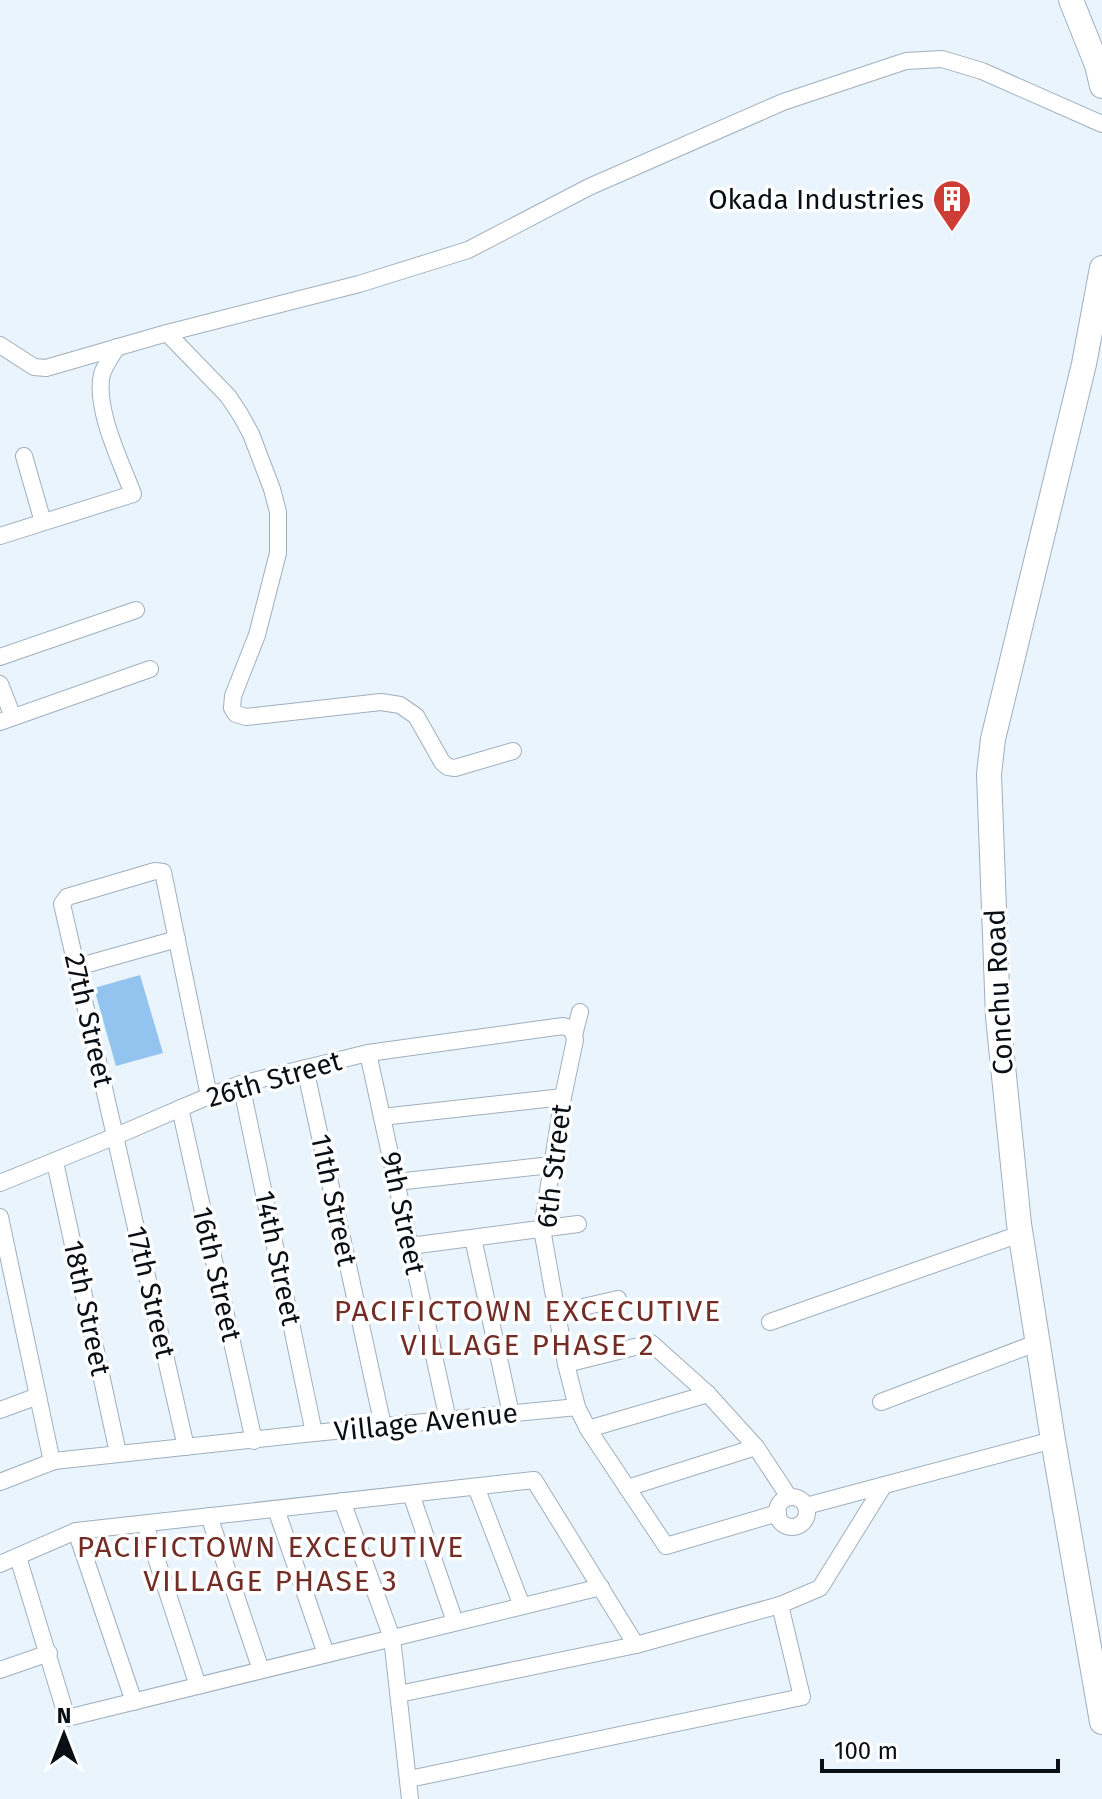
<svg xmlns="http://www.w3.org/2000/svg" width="1102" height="1799" viewBox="0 0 1102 1799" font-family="'Fira Sans',sans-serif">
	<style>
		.green { fill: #93c4ef }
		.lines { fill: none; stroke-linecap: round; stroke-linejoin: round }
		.street-casing { stroke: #9fafbe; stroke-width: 18 }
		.secondary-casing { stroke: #9fafbe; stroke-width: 26 }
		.street { stroke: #fff; stroke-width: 16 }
		.secondary { stroke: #fff; stroke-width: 24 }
		.labels { text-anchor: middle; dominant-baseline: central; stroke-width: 7; stroke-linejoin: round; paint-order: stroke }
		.poi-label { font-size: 28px; fill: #090f14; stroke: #fff; text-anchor: end }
		.street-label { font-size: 28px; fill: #090f14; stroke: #fff }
		.neighbourhood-label { font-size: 30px; letter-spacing: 2px; fill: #732d27; stroke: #fff }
	</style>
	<rect width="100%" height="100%" fill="#e9f4fd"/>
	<!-- green -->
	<path class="green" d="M140,975l23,78 -47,13 -22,-78z"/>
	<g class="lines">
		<!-- street casing -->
		<g class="street-casing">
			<g id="street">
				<path d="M167,333l61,63 12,18 11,20 21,55 6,23v41l-21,82 -24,61 -1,12 4,6 10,3 135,-15 19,3 16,11 26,46 6,5 7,1 58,-17"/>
				<path d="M0,345l34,22 12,1 121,-35 192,-49 109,-34 121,-63 194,-85 123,-41 36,-2 40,12 120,53"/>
				<path d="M24,456l19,66"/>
				<path d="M0,536l133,-42c-12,-32 -39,-86 -31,-120 3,-9 10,-19 15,-27"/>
				<path d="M0,657l136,-47"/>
				<path d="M0,684l13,33"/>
				<path d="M0,722l150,-53"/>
				<path d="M77,967l100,-28"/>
				<path d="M574,1035l6,-23"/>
				<path d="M368,1053l80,367"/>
				<path d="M305,1068l78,358"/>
				<path d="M241,1084l73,349"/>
				<path d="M180,1108l74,333"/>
				<path d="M382,1117l181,-20"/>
				<path d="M55,1162l63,291"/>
				<path d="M396,1182l155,-17"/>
				<path d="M0,1183l116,-47 93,-40 32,-12 127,-31 195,-27c7,2 11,5 12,14l-12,57 -21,132 24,135 11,43"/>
				<path d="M0,1217l52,245"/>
				<path d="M473,1238l38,176"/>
				<path d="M410,1246l168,-22"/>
				<path d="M557,1313l61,-14"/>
				<path d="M770,1322l250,-88"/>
				<path d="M566,1364l85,-21 57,51 48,53 33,50"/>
				<path d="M881,1402l158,-60"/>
				<path d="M0,1410l38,-14"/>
				<path d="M588,1429l120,-35"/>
				<path d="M186,1447l-124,-543 5,-7 88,-26 8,1 46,224"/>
				<path d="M0,1482l54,-21 260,-28 263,-26 11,22 78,117 112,-33"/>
				<path d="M476,1487l46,119"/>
				<path d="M627,1488l129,-41"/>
				<path d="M411,1494l44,128"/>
				<circle cx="792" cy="1512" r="15"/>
				<path d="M342,1501l50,137 18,161"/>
				<path d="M806,1506l247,-66"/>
				<path d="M276,1509l50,145"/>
				<path d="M209,1516l52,154"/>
				<path d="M145,1524l53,162"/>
				<path d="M76,1531l58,171"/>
				<path d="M18,1557l49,161 534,-131"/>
				<path d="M0,1564l76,-33 458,-51 102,165"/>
				<path d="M0,1670l49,-17"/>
				<path d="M399,1694l237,-49 144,-40 40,-17 64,-103"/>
				<path d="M409,1779l393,-82 -22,-92"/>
			</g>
		</g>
		<!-- secondary casing -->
		<g class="secondary-casing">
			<g id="secondary">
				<path d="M1071,0l26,65 5,21"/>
				<path d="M1102,268l-18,96 -91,375 -4,35 9,243 21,207 34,216 49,282"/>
			</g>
		</g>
		<!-- street -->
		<use href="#street" class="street"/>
		<!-- secondary -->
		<use href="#secondary" class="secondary"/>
	</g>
	<!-- icons -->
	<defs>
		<g id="building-pin" transform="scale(2)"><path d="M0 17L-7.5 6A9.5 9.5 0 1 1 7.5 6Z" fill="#cb3d35" stroke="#fff"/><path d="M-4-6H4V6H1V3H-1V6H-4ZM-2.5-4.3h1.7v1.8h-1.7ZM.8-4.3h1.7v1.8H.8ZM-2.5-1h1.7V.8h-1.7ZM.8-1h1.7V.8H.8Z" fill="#fff"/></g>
	</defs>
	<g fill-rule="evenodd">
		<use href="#building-pin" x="952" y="199"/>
	</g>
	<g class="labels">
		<!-- poi labels -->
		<g class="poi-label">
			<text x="924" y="199">Okada Industries</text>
		</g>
		<!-- street labels -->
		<g class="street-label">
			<text transform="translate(999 992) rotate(-93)">Conchu Road</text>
			<text transform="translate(89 1020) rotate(77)">27th Street</text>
			<text transform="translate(274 1079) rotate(-16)">26th Street</text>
			<text transform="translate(554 1166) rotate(-83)">6th Street</text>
			<text transform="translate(334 1200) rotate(78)">11th Street</text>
			<text transform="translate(403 1213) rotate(78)">9th Street</text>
			<text transform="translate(278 1258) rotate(78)">14th Street</text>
			<text transform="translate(217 1274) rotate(77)">16th Street</text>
			<text transform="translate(151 1292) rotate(77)">17th Street</text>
			<text transform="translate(87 1308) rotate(78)">18th Street</text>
			<text transform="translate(426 1422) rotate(-6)">Village Avenue</text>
		</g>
		<!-- neighbourhood labels -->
		<g class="neighbourhood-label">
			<text x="528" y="1311">PACIFICTOWN EXCECUTIVE<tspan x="528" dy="34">VILLAGE PHASE 2</tspan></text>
			<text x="271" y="1547">PACIFICTOWN EXCECUTIVE<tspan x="271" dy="34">VILLAGE PHASE 3</tspan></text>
		</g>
	</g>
	<!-- north arrow -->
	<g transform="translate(64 1735)" stroke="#ffffff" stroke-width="6" paint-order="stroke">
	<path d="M0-6L14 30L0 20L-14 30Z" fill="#090f14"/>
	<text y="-12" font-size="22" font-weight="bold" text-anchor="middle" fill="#090f14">N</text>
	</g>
	<!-- scale -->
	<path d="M822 1759v12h236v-12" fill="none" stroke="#090f14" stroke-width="4"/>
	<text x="834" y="1759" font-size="24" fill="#090f14" stroke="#ffffff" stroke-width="6" paint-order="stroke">100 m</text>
</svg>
